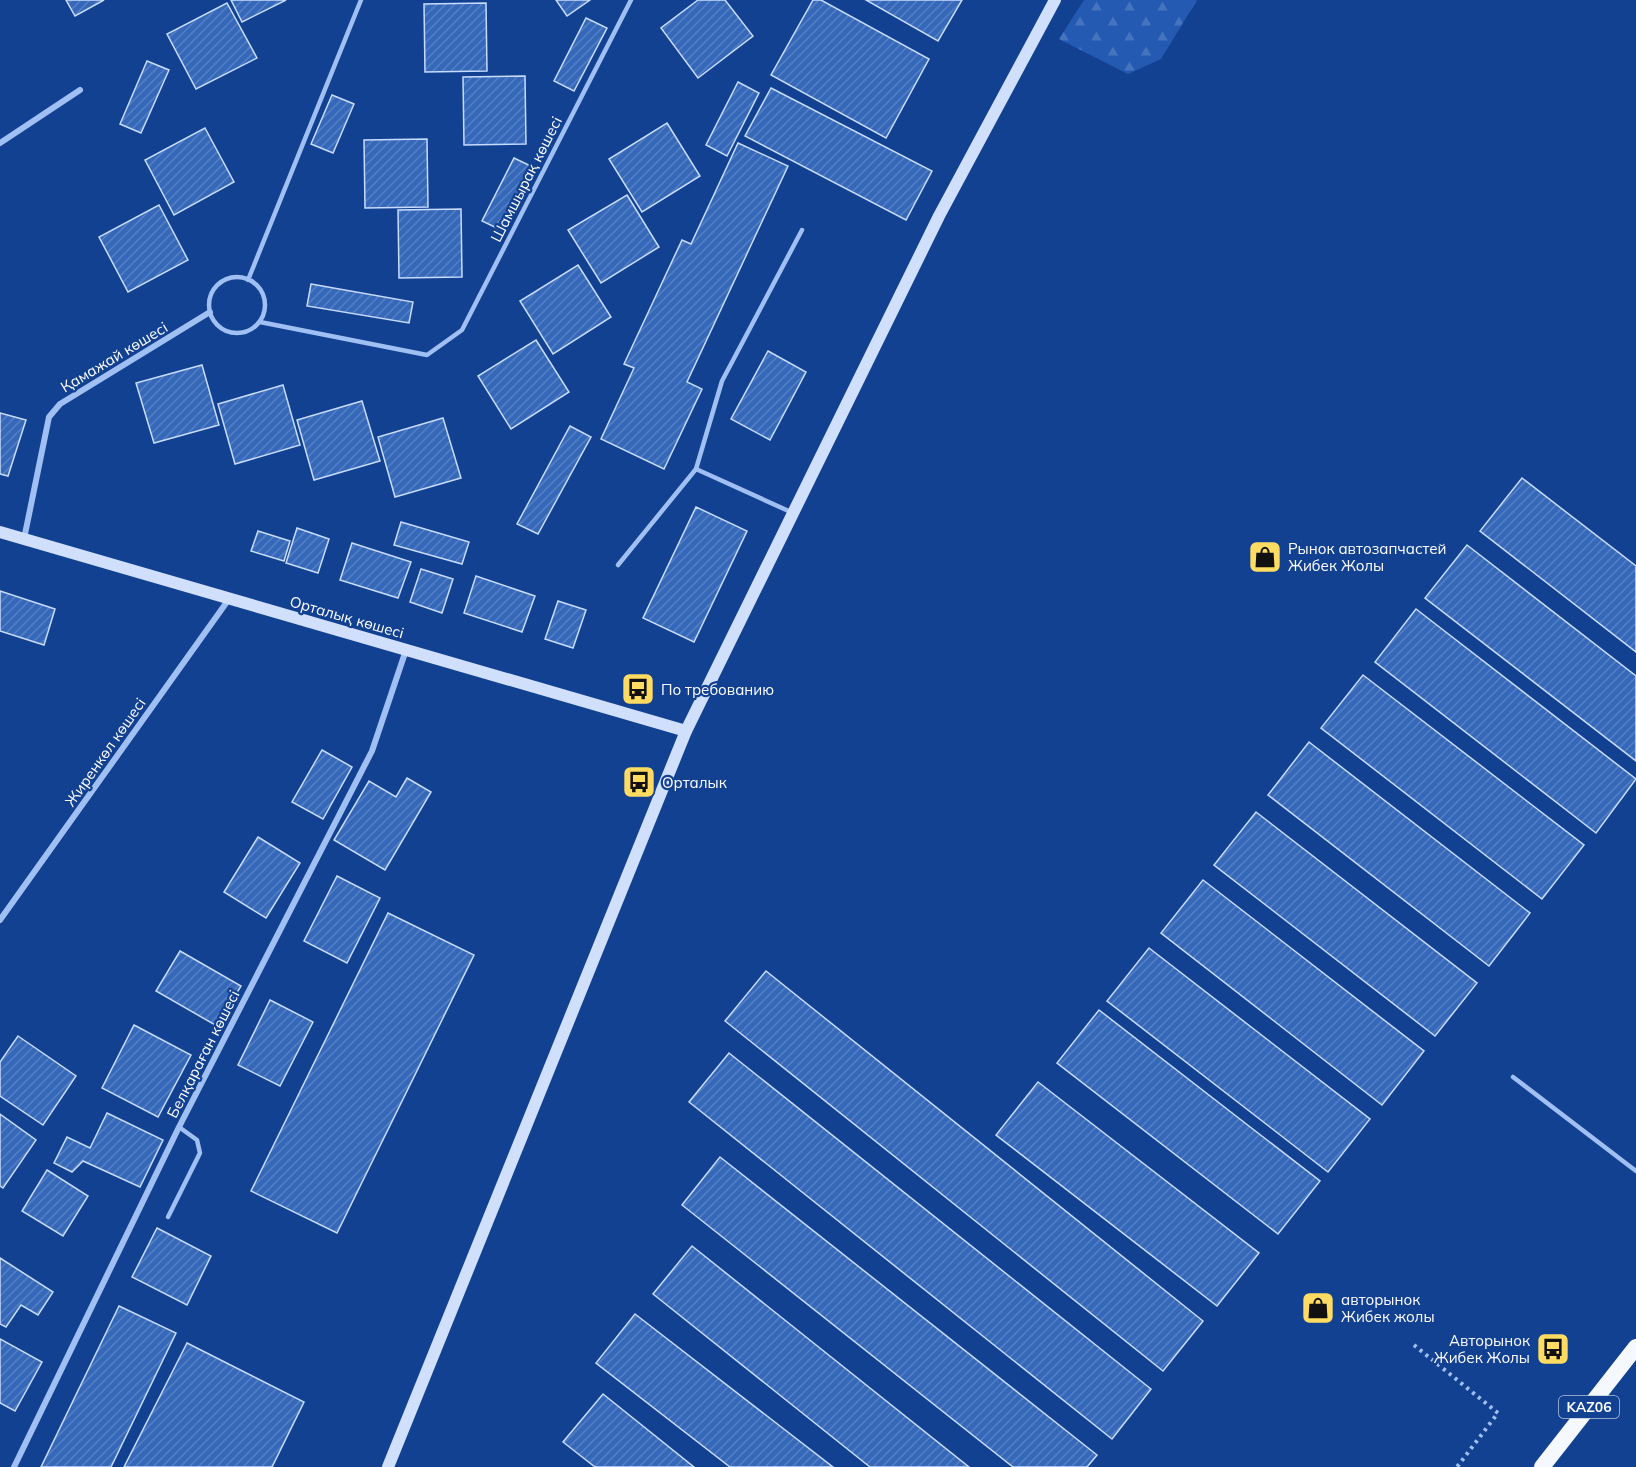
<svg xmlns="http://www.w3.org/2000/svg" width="1636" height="1467" viewBox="0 0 1636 1467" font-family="Mulish,sans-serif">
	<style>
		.forest { fill: url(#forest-firs) }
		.building { fill: url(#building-hatch); stroke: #c7dcfd; stroke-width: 1.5 }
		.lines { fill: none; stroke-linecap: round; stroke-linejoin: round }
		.path { stroke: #a0bff2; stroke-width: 4; stroke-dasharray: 3 4.5; stroke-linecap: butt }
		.service { stroke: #a0bff2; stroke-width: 4.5 }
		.minor { stroke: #a0bff2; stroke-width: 6 }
		.secondary { stroke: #cfdffc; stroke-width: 12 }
		.trunk { stroke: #f5f8ff; stroke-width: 16 }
		.labels { text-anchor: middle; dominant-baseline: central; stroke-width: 4.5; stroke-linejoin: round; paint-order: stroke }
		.shield { fill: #124192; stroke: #b8c6de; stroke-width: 1.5 }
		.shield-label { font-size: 14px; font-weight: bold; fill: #fff }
		.street-label { font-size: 15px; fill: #fff; stroke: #124192 }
		.poi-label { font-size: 15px; fill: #fff; stroke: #124192; text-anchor: start }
	</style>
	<defs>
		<pattern id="forest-firs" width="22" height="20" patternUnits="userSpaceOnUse" patternTransform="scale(1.5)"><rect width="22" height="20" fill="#245ab2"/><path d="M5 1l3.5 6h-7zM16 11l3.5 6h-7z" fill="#4573be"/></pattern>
		<pattern id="building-hatch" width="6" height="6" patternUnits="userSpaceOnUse" patternTransform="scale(1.5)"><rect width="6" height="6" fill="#3668ba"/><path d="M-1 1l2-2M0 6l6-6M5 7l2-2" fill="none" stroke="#547fc4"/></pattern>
	</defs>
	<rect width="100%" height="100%" fill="#124192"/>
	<!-- forest -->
	<path class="forest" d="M1084,0h113l-36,59 -33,15 -69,-35z"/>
	<!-- building -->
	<g class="building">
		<path d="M66,0h38l-29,16z"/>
		<path d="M231,0h55l-44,22z"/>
		<path d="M556,0h34l-23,16z"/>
		<path d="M698,0h27l28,36 -55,42 -37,-50z"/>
		<path d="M813,0h8l108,59 -43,79 -115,-63z"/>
		<path d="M866,0h96l-24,41z"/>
		<path d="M227,3l30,55 -61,31 -29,-55z"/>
		<path d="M486,3l1,68 -62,1 -1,-68z"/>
		<path d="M586,18l21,10 -33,63 -20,-10z"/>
		<path d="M147,61l22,9 -28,63 -21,-9z"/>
		<path d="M525,76l1,68 -62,1 -1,-68z"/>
		<path d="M738,82l21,11 -32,63 -21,-11z"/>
		<path d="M771,88l161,83 -26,49 -161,-84z"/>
		<path d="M332,95l22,9 -21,49 -22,-9z"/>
		<path d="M667,123l33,53 -58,36 -33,-53z"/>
		<path d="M205,128l29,54 -60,33 -29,-55z"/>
		<path d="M427,139l1,68 -63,1 -1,-68z"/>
		<path d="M738,143l50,23 -101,216 15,7 -38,80 -63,-30 33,-71 -10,-4 58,-124 9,4z"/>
		<path d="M514,158l21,10 -32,63 -21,-10z"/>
		<path d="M627,195l32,52 -58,36 -33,-53z"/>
		<path d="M159,205l29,55 -60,32 -29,-55z"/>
		<path d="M461,209l1,68 -63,1 -1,-68z"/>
		<path d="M578,265l33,52 -58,37 -33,-53z"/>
		<path d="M311,284l102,18 -4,21 -102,-17z"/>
		<path d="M536,340l33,52 -58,37 -33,-53z"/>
		<path d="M768,351l38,21 -36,68 -39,-21z"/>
		<path d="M202,365l17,60 -65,18 -18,-60z"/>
		<path d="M283,385l17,60 -65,19 -17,-60z"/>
		<path d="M362,401l18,60 -66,19 -17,-60z"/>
		<path d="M0,413l26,7 -18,56 -8,-2z"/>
		<path d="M443,418l18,60 -66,19 -17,-60z"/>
		<path d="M570,426l21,11 -53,97 -21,-10z"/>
		<path d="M1522,478l114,88v86l-156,-121z"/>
		<path d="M696,507l51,24 -53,111 -51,-24z"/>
		<path d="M401,522l68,20 -7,22 -68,-19z"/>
		<path d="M297,528l32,11 -11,34 -32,-10z"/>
		<path d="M258,531l32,10 -6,20 -33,-10z"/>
		<path d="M352,543l59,19 -13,36 -58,-18z"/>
		<path d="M1467,545l169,131v85l-211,-163z"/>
		<path d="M421,569l32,10 -11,34 -32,-11z"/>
		<path d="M476,576l59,20 -13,36 -58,-19z"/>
		<path d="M0,591l55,18 -11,36 -44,-14z"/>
		<path d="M558,601l28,9 -13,38 -28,-9z"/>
		<path d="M1416,609l220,170 -40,54 -221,-171z"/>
		<path d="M1363,675l221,170 -42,54 -221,-171z"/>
		<path d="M1309,742l221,171 -41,53 -221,-171z"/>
		<path d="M322,750l30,17 -29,52 -31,-17z"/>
		<path d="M407,778l24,14 -46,78 -51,-30 35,-59 27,16z"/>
		<path d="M1256,812l221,171 -42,53 -221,-171z"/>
		<path d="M258,837l42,26 -34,55 -42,-26z"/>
		<path d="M337,876l43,22 -33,65 -43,-22z"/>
		<path d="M1203,880l221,171 -42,54 -221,-172z"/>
		<path d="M388,913l86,42 -137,278 -86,-42z"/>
		<path d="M1149,948l221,171 -42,53 -221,-171z"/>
		<path d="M180,951l61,35 -24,40 -61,-35z"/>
		<path d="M766,971l437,350 -40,50 -438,-350z"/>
		<path d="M270,1000l43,22 -33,64 -42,-21z"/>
		<path d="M1099,1010l221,171 -42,53 -221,-171z"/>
		<path d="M134,1025l57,30 -33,62 -56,-29z"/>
		<path d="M18,1036l58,40 -33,49 -43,-29v-34z"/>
		<path d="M729,1053l422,336 -39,50 -423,-337z"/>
		<path d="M1038,1082l221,171 -42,53 -221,-171z"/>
		<path d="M107,1113l56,27 -23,47 -57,-26 -11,11 -18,-9 13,-26 23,11z"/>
		<path d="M0,1114l36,26 -33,48 -3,-2z"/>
		<path d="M720,1157l377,298 -10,12h-74l-331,-262z"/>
		<path d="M47,1170l41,26 -25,40 -41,-25z"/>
		<path d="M157,1228l54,28 -24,49 -55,-28z"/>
		<path d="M692,1246l277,221h-99l-217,-173z"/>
		<path d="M0,1258l53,34 -15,23 -17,-10 -15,22 -6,-3z"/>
		<path d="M119,1306l57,27 -65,134h-70z"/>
		<path d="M635,1314l198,153h-103l-134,-104z"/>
		<path d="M0,1339l42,23 -27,49 -15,-8z"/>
		<path d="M187,1343l117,59 -32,65h-148z"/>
		<path d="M603,1394l91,73h-99l-32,-25z"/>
	</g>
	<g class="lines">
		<!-- path -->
		<path class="path" d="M1414,1345l84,68 -41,54"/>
		<!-- service -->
		<g class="service">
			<circle cx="237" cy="305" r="28"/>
			<path d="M248,280l113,-280"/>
			<path d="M260,322l167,33 35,-25 169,-330"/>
			<path d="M696,469l97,44"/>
			<path d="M618,565l78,-96 26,-88 80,-151"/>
			<path d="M1513,1077l123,94"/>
			<path d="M168,1217l32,-64 -3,-13 -18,-13"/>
		</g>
		<!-- minor -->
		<g class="minor">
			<path d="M0,143l80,-53"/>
			<path d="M24,539l25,-122 11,-13 150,-92"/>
			<path d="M0,920l229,-321"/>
			<path d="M14,1467l165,-340 193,-376 34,-101"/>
		</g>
		<!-- secondary -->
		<g class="secondary">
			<path d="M0,532l686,199"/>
			<path d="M388,1467l298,-736 253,-515 116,-216"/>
		</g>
		<!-- trunk -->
		<path class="trunk" d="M1542,1467l94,-120"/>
	</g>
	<!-- icons -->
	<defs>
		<g id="shop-square" transform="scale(1.725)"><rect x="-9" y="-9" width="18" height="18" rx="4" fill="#ffdc61" stroke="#124192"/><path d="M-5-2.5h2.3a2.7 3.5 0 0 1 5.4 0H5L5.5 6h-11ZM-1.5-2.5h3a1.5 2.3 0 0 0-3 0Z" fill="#111"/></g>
		<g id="bus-square" transform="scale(1.725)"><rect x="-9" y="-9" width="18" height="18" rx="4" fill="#ffdc61" stroke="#124192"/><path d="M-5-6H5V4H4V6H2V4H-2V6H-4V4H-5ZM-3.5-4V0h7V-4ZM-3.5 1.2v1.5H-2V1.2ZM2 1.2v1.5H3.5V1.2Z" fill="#111"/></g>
	</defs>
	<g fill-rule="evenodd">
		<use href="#shop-square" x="1265" y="557"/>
		<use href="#bus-square" x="638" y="689"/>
		<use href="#bus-square" x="639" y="782"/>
		<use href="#shop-square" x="1318" y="1308"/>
		<use href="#bus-square" x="1553" y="1349"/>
	</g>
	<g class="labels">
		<!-- shield labels -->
		<rect class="shield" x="1559" y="1396" width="60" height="22" rx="4.5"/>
		<g class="shield-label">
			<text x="1589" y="1407">KАZ06</text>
		</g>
		<!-- street labels -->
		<g class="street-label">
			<text transform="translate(526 179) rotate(-63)">Шамшырақ көшесі</text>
			<text transform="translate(114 357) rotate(-31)">Қамажай көшесі</text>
			<text transform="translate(347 617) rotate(16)">Орталық көшесі</text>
			<text transform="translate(105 752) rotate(-55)">Жиренкөл көшесі</text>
			<text transform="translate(203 1054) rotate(-63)">Белқараған көшесі</text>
		</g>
		<!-- poi labels -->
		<g class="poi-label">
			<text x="1288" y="548">Рынок автозапчастей<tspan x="1288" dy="17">Жибек Жолы</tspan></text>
			<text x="661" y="689">По требованию</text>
			<text x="662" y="782">Орталык</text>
			<text x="1341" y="1299">авторынок<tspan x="1341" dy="17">Жибек жолы</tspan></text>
			<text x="1530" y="1340" text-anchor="end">Авторынок<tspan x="1530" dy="17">Жибек Жолы</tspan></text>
		</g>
	</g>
</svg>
